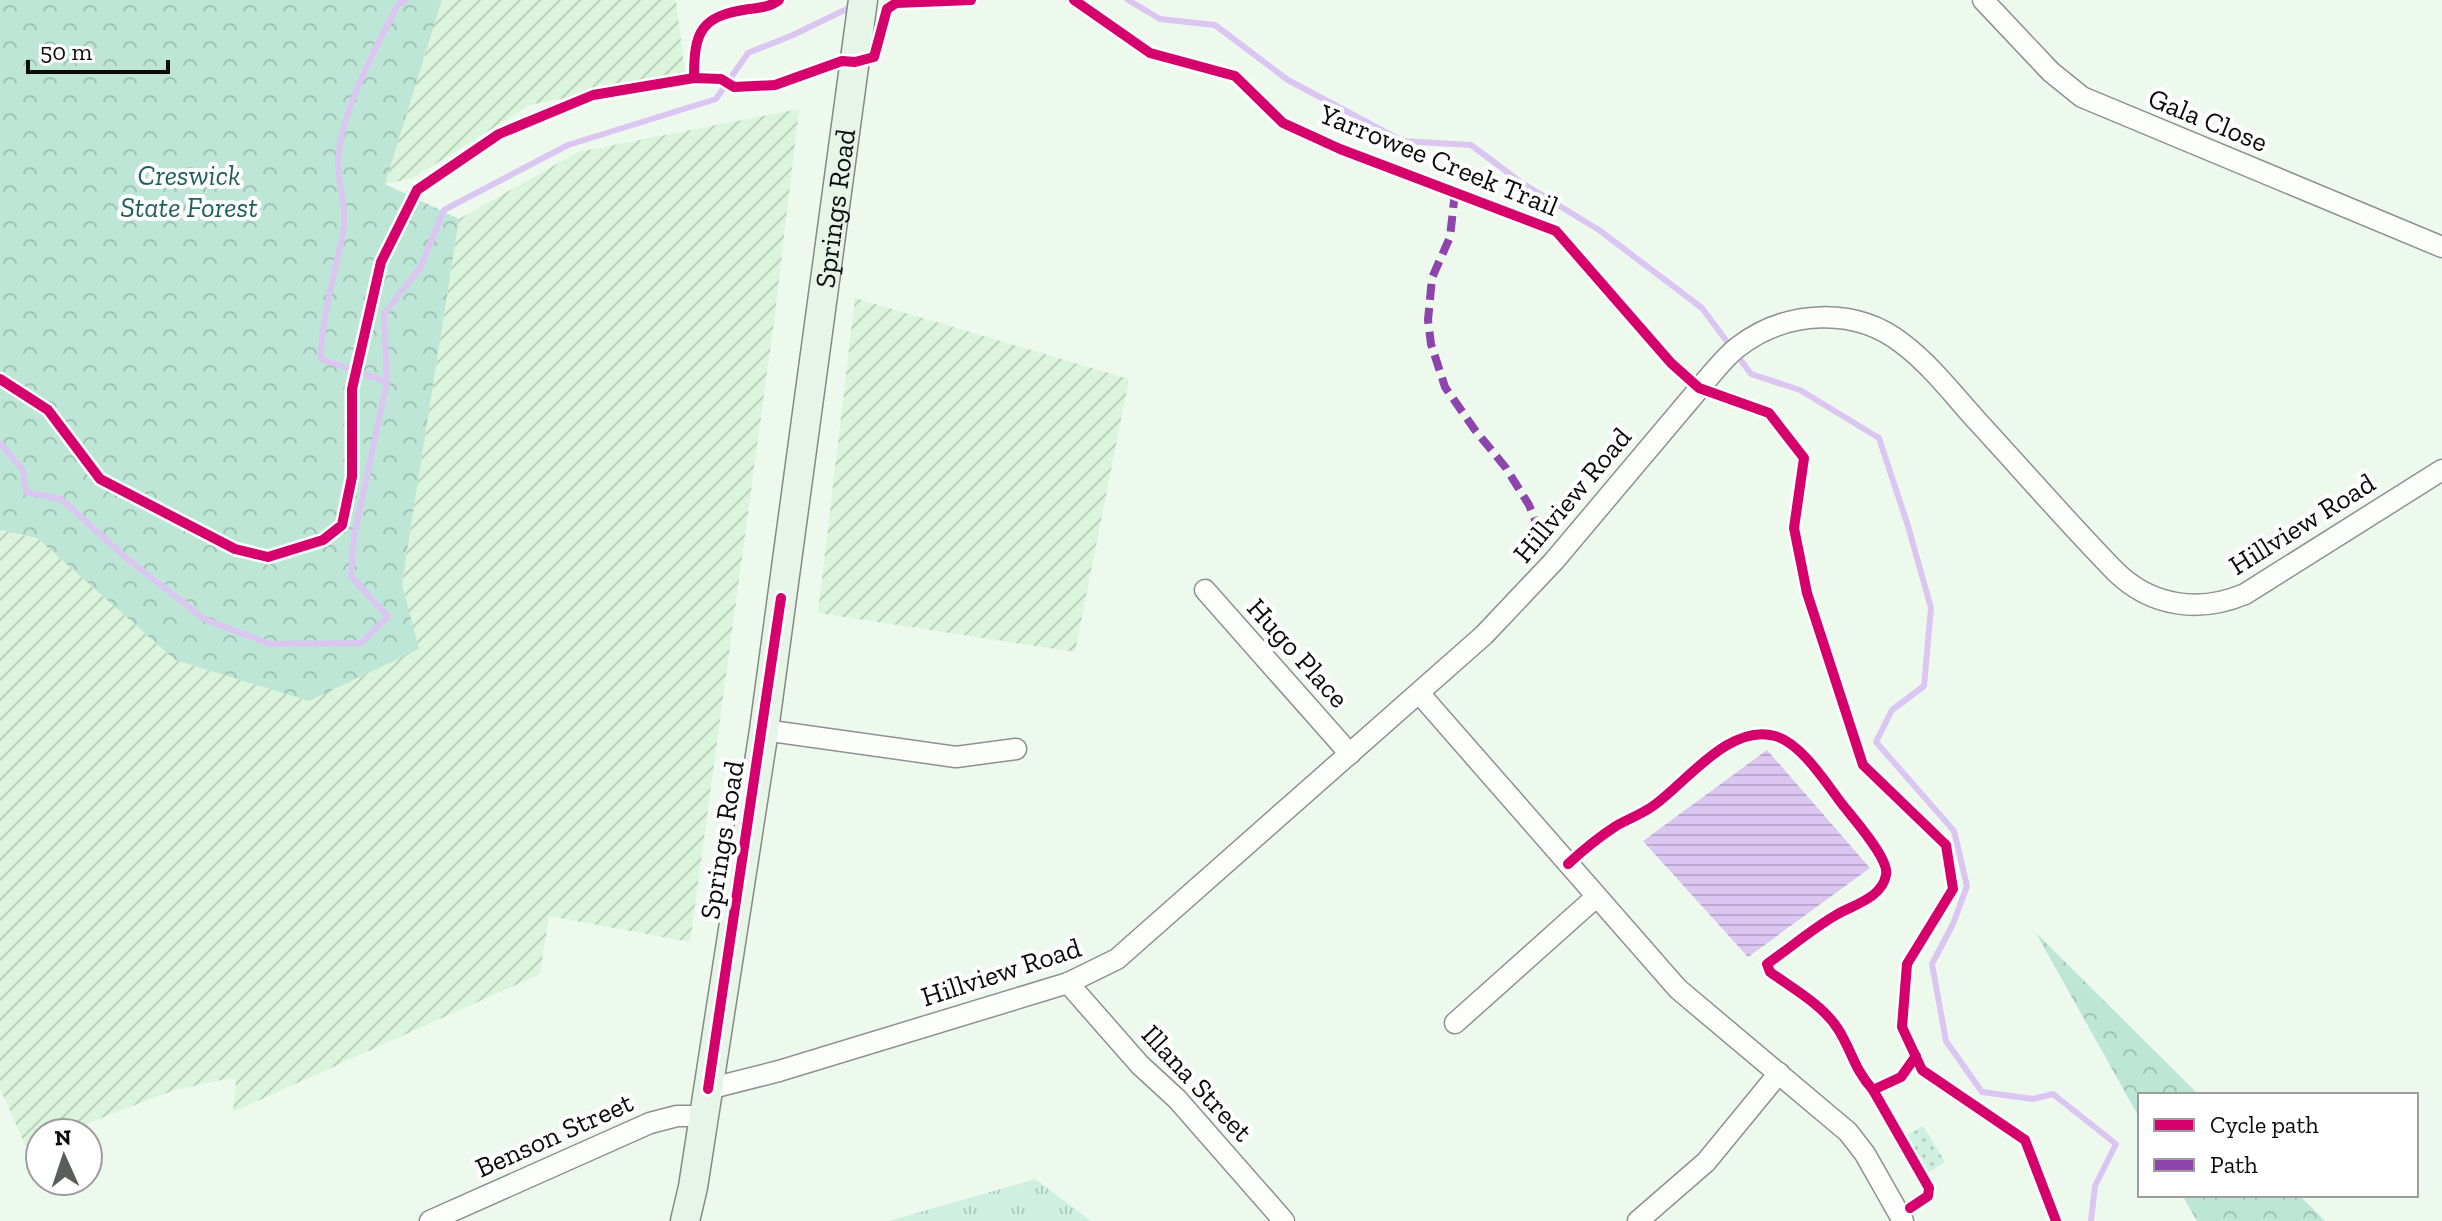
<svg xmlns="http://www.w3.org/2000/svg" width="2442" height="1221" viewBox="0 0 2442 1221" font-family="'Zilla Slab',serif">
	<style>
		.farmland { fill: url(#farmland-furrows) }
		.grass { fill: url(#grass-tufts) }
		.forest { fill: url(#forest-crowns) }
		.park { fill: url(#park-dots) }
		.water { fill: url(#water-rules) }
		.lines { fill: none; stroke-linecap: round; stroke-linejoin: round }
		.stream { stroke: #dbc6f2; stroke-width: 6 }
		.street-casing { stroke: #8d928d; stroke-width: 23 }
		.secondary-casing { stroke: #848984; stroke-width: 31 }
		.street { stroke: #fcfefc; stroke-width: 20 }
		.secondary { stroke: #e7f4e8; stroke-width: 28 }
		.quiet { stroke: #8e44ad; stroke-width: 8; stroke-dasharray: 16 8; stroke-linecap: butt }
		.cycleway-casing { stroke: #fff; stroke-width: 15 }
		.cycleway { stroke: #d6006c; stroke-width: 10 }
		.labels { text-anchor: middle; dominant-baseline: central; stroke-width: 8; stroke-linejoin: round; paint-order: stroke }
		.street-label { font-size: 28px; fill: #0b0b0b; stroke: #fff }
		.park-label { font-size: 28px; font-style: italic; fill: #1e5f5b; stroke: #fff }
	</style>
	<defs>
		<pattern id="farmland-furrows" width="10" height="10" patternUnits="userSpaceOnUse" patternTransform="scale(2)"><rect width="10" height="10" fill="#dbf5dc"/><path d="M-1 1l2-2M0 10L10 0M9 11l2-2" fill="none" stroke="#bbd1bb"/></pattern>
		<pattern id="grass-tufts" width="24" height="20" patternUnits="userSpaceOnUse" patternTransform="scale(2)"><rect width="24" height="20" fill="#cfefe0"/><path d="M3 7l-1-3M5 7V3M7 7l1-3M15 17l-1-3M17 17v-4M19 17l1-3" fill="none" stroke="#b0ccbf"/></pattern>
		<pattern id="forest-crowns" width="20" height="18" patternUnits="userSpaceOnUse" patternTransform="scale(2)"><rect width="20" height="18" fill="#bde6d6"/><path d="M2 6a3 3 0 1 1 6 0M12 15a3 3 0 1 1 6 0" fill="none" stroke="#a1c4b6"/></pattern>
		<pattern id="park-dots" width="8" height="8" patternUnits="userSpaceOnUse" patternTransform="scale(2)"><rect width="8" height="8" fill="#cfefe0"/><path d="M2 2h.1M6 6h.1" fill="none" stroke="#b0ccbf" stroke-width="1.8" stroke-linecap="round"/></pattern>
		<pattern id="water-rules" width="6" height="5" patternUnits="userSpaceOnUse" patternTransform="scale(2)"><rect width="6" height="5" fill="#dbc6f2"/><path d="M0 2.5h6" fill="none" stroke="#bba9ce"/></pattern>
	</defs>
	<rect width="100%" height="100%" fill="#eef9ee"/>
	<!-- farmland -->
	<g class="farmland">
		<path d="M442,0h234l9,73 -155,32 -117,73 -28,6z"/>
		<path d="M799,109l-25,212 -84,621 -141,-26 -9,58 -307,138 3,-32 -6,-2 -58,13 -110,42h-22v8l-14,6 -26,-59v-558l37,8 138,122 134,41 109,-52 -16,-65 57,-365 119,-67z"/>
		<path d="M855,298l274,81 -54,273 -257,-39z"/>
	</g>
	<!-- grass -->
	<path class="grass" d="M1035,1179l56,42h-202z"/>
	<!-- forest -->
	<g class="forest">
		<path d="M0,0h442l-57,184 74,35 -57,365 17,65 -110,52 -134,-41 -138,-122 -37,-8z"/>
		<path d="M2036,933l163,162h-59v24z"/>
		<path d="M2182,1195h117l26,26h-128z"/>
	</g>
	<!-- park -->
	<path class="park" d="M1923,1126l22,36 -19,12 -22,-37z"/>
	<!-- water -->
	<path class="water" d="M1767,750l103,118 -122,89 -105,-116z"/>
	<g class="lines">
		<!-- stream -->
		<g class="stream">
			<path d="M1128,0l32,19 55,6 73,55 114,61 69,4 51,38 77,47 103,78 49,66 49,16 79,48 29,88 23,82 -7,78 -32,24 -16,32 78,89 13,55 -14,38 -21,40 14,77 36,51 51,7 20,-5 63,50 -21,42 -4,35"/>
			<path d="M387,382l-66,-23c0,-42 14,-84 22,-126 5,-23 -6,-49 -5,-73 4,-52 36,-108 59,-154l8,-6"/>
			<path d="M0,443l23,27 3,22 35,7 64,58 79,62 66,25 91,-1 27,-26 -37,-41 3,-39 33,-155 -3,-68 37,-48 23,-56 124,-65 148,-46 32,-46 45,-18 62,-30"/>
		</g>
		<!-- street casing -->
		<g class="street-casing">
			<g id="street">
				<path d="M1983,0l68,72 31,25 360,150"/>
				<path d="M1205,590l145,164"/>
				<path d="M1419,693l259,296 170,143 17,22 38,67"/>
				<path d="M764,730l192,27 60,-8"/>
				<path d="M1068,983l72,82 37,34 107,122"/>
				<path d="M1455,1023l141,-126"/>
				<path d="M708,1089l71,-18 289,-88 49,-24 367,-324 70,-74 155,-184c9,-10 18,-22 29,-30 48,-37 117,-41 165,-3 29,22 52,53 76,79 46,50 90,101 137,149 36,35 84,41 129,22l197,-124"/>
				<path d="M430,1221l220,-98 27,-7h27"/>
				<path d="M1638,1221l68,-59 73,-89"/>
			</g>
		</g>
		<!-- secondary casing -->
		<g class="secondary-casing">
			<g id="secondary">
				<path id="s1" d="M685,1221l8,-34 71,-457 99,-730"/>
			</g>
		</g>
		<!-- street -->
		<use href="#street" class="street"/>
		<!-- secondary -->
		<use href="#secondary" class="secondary"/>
		<!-- quiet -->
		<path class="quiet" d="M1455,192l-5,45 -18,41 -4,42 3,24 14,43 30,43 31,38 23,37 13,32v7l-7,10"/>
		<!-- cycleway casing -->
		<g class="cycleway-casing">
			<g id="cycleway">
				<path d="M1074,0l76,53 85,23 48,47 57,26 216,82 115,132 28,25 70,25 35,45 -10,70 13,65 56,172 83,80 7,44 -46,75 -5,63 20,43 103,70 31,81"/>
				<path d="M694,78c0,-46 6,-62 55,-69 10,-1 21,-2 30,-9"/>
				<path d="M0,379l48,31 52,69 135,70 33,8 55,-17 19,-15 10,-48v-88l29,-127 36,-72 82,-56 94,-39 101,-17 27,1 13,8 41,-2 67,-24 13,1 19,-5 13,-48 9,-6 75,-3"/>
				<path d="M1568,864c15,-14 31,-27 48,-38 12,-7 26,-12 37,-20 33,-23 76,-83 122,-70 26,7 51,47 67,68 10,13 48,55 44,71 -4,23 -33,30 -50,40 -24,14 -46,33 -69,49l3,8c22,16 53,33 68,57 14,22 16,40 35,61l28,-13 15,-21"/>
				<path d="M708,1089l73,-491"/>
				<path d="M1873,1090l56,98 -1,8 -18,12"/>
			</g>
		</g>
		<!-- cycleway -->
		<use href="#cycleway" class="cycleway"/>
	</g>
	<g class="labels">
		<!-- street labels -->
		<g class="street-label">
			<text transform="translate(2208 120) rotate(22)">Gala Close</text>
			<text transform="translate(1439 160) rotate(22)">Yarrowee Creek Trail</text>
			<text stroke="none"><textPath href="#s1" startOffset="1024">Springs Road</textPath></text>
			<text transform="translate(1572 495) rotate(-50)">Hillview Road</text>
			<text transform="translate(2302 524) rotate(-32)">Hillview Road</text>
			<text transform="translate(1298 653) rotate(48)">Hugo Place</text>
			<text transform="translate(722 840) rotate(-81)">Springs Road</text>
			<text transform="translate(1001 972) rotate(-18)">Hillview Road</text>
			<text transform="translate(1197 1083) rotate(47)">Illana Street</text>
			<text transform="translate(554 1135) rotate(-24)">Benson Street</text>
		</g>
		<!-- park labels -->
		<g class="park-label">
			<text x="189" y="175">Creswick<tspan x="189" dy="32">State Forest</tspan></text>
		</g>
	</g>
	<!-- legend -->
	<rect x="2138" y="1093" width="280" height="104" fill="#ffffff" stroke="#9d9d9d" stroke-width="2"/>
	<rect x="2154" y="1119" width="40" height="12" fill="#d6006c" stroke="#9d9d9d" stroke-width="2"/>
	<text x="2210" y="1133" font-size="24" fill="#0b0b0b">Cycle path</text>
	<rect x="2154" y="1159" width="40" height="12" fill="#8e44ad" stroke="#9d9d9d" stroke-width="2"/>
	<text x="2210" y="1173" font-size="24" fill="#0b0b0b">Path</text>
	<!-- north arrow -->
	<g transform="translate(64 1157) rotate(357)"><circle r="38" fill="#ffffff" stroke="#9d9d9d" stroke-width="2"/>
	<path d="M0-6L14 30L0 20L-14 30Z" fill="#5a5e5a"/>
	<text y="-12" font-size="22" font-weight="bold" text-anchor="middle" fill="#0b0b0b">N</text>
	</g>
	<!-- scale -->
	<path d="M28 60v12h140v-12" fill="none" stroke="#0b0b0b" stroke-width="4"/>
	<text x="40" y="60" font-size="24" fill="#0b0b0b" stroke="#ffffff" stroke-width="6" paint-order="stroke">50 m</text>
</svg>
